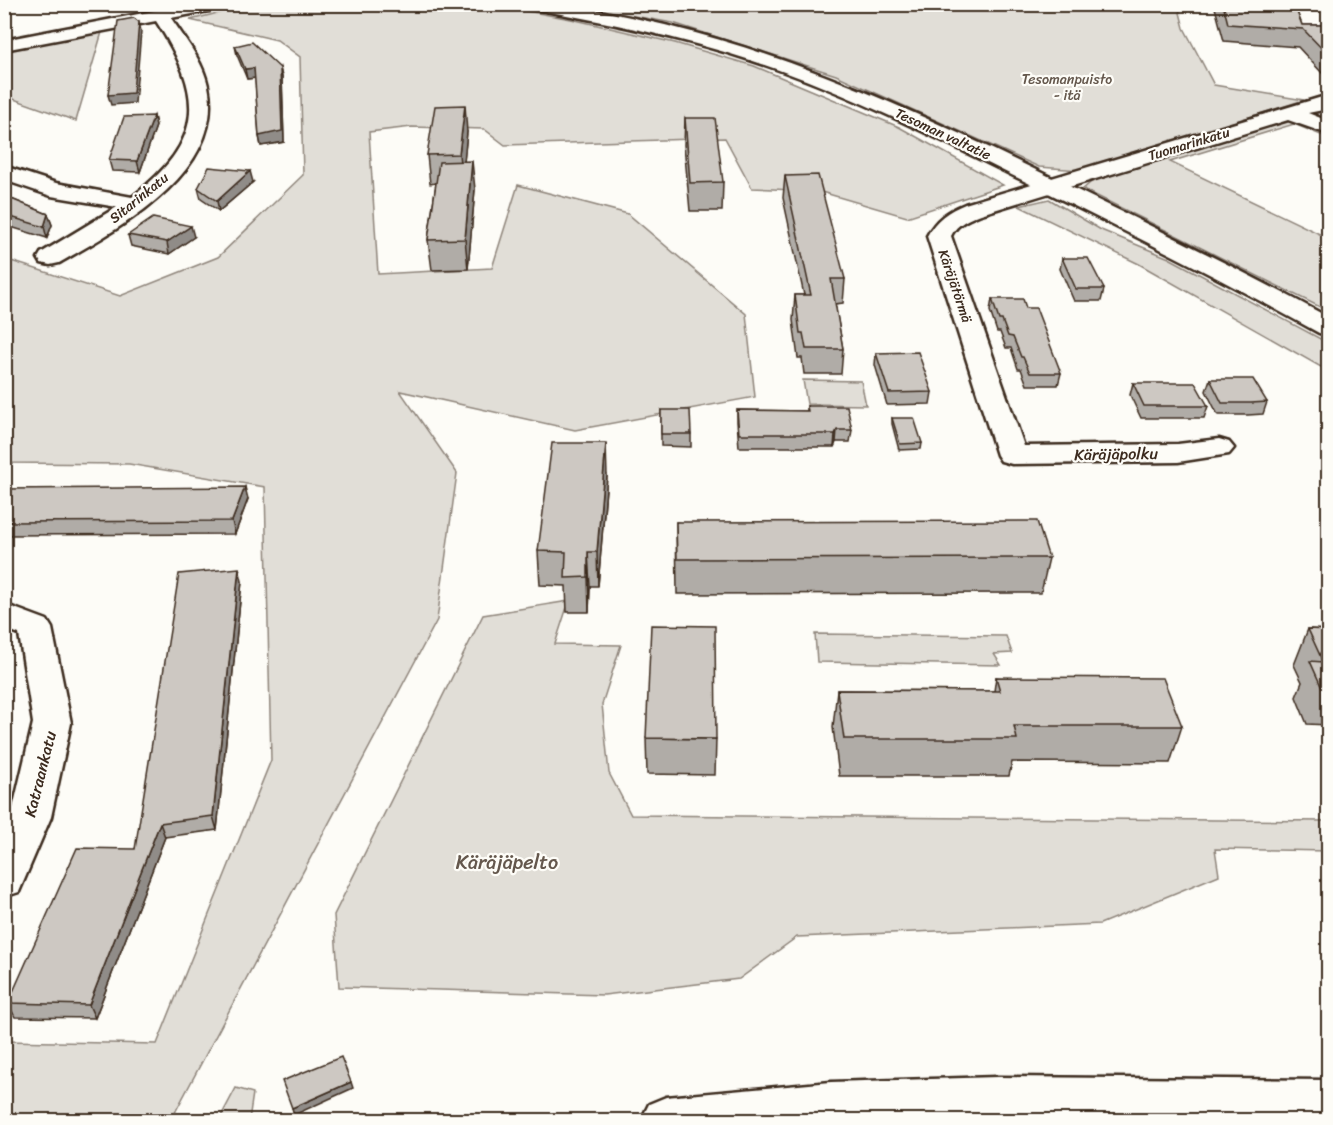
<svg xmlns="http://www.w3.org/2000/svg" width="1333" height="1125" viewBox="0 0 1333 1125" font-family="Sriracha,sans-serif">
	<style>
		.green { fill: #e1ded7; stroke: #8e847a; stroke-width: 1.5 }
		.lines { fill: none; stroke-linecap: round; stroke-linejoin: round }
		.minor-casing { stroke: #3b2a1e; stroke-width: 5 }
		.major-casing { stroke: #3b2a1e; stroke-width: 5 }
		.minor { fill: #fdfcf7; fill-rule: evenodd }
		.major { fill: #fdfcf7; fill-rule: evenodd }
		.wall { fill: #b0aca7; stroke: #3b2a1e; stroke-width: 1.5 }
		.shaded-wall { fill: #908c88; stroke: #3b2a1e; stroke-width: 1.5 }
		.building { fill: #cdc8c2; stroke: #3b2a1e; stroke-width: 1.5 }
		.labels { text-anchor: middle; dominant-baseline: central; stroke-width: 4.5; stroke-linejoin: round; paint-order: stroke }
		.far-park-label { font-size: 14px; fill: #64574c; stroke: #fdfcf7 }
		.far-street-label { font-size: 14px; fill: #3b2a1e; stroke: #fdfcf7 }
		.street-label { font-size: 16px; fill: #3b2a1e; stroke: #fdfcf7 }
		.near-park-label { font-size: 20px; fill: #64574c; stroke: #fdfcf7 }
	</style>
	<rect width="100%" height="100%" fill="#fdfcf7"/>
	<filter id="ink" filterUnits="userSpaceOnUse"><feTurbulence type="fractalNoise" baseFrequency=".0167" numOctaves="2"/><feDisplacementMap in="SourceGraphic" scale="12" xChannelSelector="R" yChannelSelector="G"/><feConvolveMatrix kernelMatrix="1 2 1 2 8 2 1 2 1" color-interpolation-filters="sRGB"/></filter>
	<g filter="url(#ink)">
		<!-- green -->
		<g class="green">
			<path d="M254,4h233l84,15 104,24 79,23 145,61 104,58 -96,32 -89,-26 -66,-3 -27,-50 -220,7 -21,-16 -72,-2 -43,5 9,142 114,-6 26,-83 110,29 118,100 9,83 -180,33 -175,-39 57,82 -20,147 -266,500h-166v-79l152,3 114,-284 -6,-273 -136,-23 -124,-1v-204l115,37 98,-39 85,-82 -3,-118 -23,-17 -87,-20z"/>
			<path d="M571,5h607l6,23 30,57 90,15 -224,70 -41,-3 -203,-92 -163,-52z"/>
			<path d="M102,32l-26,89 -71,-25v-46z"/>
			<path d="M1328,108v30l-34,-14 -124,38 158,76v73l-245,-122 13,-11z"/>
			<path d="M1049,199l52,31 68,28 159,85v28l-189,-107 -120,-58z"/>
			<path d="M803,380l58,1 5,24 -59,-1z"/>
			<path d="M569,601l-14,43 66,1 -19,59 7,69 22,42 697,6v30l-113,-2 4,26 -119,49 -303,13 -58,42 -135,16 -265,-8 -5,-72 149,-300z"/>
			<path d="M815,634l191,2 6,17 -18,1 7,11 -184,-3z"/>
			<path d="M236,1088l17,5 -4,27h-30z"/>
		</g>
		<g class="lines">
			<!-- minor casing -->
			<g class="minor-casing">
				<g id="minor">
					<path d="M190,4h37l-8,5 -48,9c14,21 32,43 37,68 18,86 -88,142 -149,177l-9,2 -9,-2 -3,-5 3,-5 76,-46 -66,-11 -47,-16v-14l52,17 76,14c74,-57 72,-102 24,-176l-152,29v-10z"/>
					<path d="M1322,97h6v12l-20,4 20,8v13l-40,-14 -307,94c-12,5 -24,9 -30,22l73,210 154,-2 41,-5 10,3 5,6 -5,6 -51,8 -166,2 -11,-3 -4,-6 -70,-219c9,-17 21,-25 38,-32z"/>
					<path d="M4,604l43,16 5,8 19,95 -20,94 -32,75 -15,5v-66l7,-14 22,-94 -14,-89 -15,-6z"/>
				</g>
			</g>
			<!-- major casing -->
			<g class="major-casing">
				<g id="major">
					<path d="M526,4c48,0 92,10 139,21 132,32 254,88 375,147 97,47 194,94 288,145v18l-9,-2c-97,-54 -196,-103 -295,-152 -89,-44 -179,-90 -274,-121 -70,-23 -143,-38 -216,-51z"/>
					<path d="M997,1077l331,3v40h-687l8,-16 17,-7 165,-15z"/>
				</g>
			</g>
			<!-- minor -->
			<use href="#minor" class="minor"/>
			<!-- major -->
			<use href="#major" class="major"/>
		</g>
		<!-- wall -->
		<g class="wall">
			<path d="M1214,4h80l8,21h27v50l-6,-1 -25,-27 -74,-6z"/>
			<path d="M235,46l45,22 2,9 2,65 -23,4 -2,-10 -4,-58 -8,1 -10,-24z"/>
			<path d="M154,116l2,10 -16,46 -28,-1 -3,-11z"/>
			<path d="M685,118l38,64 -1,29h-32l-6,-66z"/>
			<path d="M467,132l-3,29 11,28 -7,80 -36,1 -4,-30 8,-57 -6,1 -3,-29z"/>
			<path d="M785,176l60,103 -2,24 -8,1 8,45 -2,25h-37l-2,-16h-4l-5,-38 2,-25h9l-21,-97z"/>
			<path d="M253,182l-34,29 -18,-12 -3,-11z"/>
			<path d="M4,196l44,18 4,11 -5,13 -43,-13z"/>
			<path d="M128,235l66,2 -25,17 -38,-8z"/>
			<path d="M1062,258l42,31 -3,12h-27l-14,-32z"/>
			<path d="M992,299l34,9 35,65 -3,12h-31l-6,-16h-3l-7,-21h-5l-6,-16h-3l-7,-21z"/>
			<path d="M876,353l56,39 -2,12 -43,1 -12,-40z"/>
			<path d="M1210,379l57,23 -4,12 -15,1h-30l-12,-24z"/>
			<path d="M1133,383l75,23 -4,12h-63l-11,-23z"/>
			<path d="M807,406l45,24 -2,12h-14l-2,5h-95l-2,-25v-12l70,1z"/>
			<path d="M661,410l30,24v13l-30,-1z"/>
			<path d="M892,418l30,25 -1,6 -22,1 -7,-26z"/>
			<path d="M607,476l-9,110h-8l-1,26h-22l-1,-26 -26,-1 -2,-34z"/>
			<path d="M4,489l244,10 -13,35 -231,1z"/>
			<path d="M676,522l373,36 -8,35 -364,1z"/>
			<path d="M242,581l-25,249 -52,7 -70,181 -80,-1 -7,-14 127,-154z"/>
			<path d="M1308,629l21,1v95l-22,-1 -11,-27 6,-15 -8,-17z"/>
			<path d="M996,677l186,49 -12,37 -158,-1 -3,14h-170l-6,-49 4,-37 157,1z"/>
			<path d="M646,738l70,1 -1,36 -68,-1z"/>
		</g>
		<!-- shaded-wall -->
		<g class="shaded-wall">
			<path d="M139,22l2,9 -6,72 -24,2 -3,-10z"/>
			<path d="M254,68l2,10 -9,1 -2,-10z"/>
			<path d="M280,68l2,9 2,65 -23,4 -2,-10z"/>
			<path d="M465,105l2,27 -5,51 -3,-29z"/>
			<path d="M154,116l2,10 -16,46 -3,-11z"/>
			<path d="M472,161l3,28 -7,80 -3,-30z"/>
			<path d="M250,171l3,11 -34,29 -2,-10z"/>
			<path d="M48,214l4,11 -5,13 -3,-11z"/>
			<path d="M191,226l3,11 -25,17 -2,-12z"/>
			<path d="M837,430l-1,12 -2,5 1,-13z"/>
			<path d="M606,443l1,33 -9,110 -1,-34z"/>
			<path d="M245,487l3,12 -13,35 -3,-13z"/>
			<path d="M588,552l2,34 -1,26 -1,-35z"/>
			<path d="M239,568l3,13 -25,249 -4,-14z"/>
			<path d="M160,823l5,14 -70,181 -6,-13z"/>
			<path d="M351,1082l2,6 -59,27 -2,-7z"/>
		</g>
		<!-- building -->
		<g class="building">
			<path d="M1223,4h71l8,21h27v31l-26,-27 -75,-5z"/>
			<path d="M134,18l5,4 -6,71 -25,2 10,-74z"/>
			<path d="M252,42l28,26 2,63 -23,5 -5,-68 -9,1 -10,-23z"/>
			<path d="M465,105l-6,49 -32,1 8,-49z"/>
			<path d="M154,116l-17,45 -28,-1 15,-43z"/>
			<path d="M685,118h30l8,64 -33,1z"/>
			<path d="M472,161l-7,78 -37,1 11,-78z"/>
			<path d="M209,167l41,4 -33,30 -19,-13z"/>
			<path d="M818,175l27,104h-14l12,70h-37l-3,-16h-3l-5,-38h16l-26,-119z"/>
			<path d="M4,196l44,18 -4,13 -40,-12z"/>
			<path d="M153,218l38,8 -24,16 -39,-7z"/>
			<path d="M1062,258h26l16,31h-28z"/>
			<path d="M992,299h31l3,9h10l25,65h-31l-7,-16h-2l-8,-20 -5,-1 -6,-16h-3z"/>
			<path d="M918,352l14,40 -43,1 -13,-40z"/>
			<path d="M1210,379h43l14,23 -16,1h-29z"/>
			<path d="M1133,383h62l13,23h-64z"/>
			<path d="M807,406h40l5,24h-15l-2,4h-96l-2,-24 71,1z"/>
			<path d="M661,410h29l1,24h-30z"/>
			<path d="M892,418h22l8,25 -22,1z"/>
			<path d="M552,443h54l-9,109h-9v25l-23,1 1,-26 -28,-1z"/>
			<path d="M245,487l-13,34 -228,1v-33z"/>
			<path d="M1037,521l12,37 -372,1 -1,-37z"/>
			<path d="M239,568l-26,248 -53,7 -71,182 -81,-2 69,-155 58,1 44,-275z"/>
			<path d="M651,625l64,1 1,113 -70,-1z"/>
			<path d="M1308,629l21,1v58h-7l-12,-27 13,1z"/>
			<path d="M996,677l167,1 19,48h-168l3,13h-173l-7,-49 163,1z"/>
			<path d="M341,1057l10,25 -59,26 -10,-27z"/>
		</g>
	</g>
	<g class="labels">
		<!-- far-park labels -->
		<g class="far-park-label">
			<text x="1067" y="79">Tesomanpuisto<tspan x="1067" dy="16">- itä</tspan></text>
		</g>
		<!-- far-street labels -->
		<g class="far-street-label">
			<text transform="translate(943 134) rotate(25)">Tesoman valtatie</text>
			<text transform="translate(1189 144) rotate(-17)">Tuomarinkatu</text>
			<text transform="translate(139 198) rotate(-39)">Sitarinkatu</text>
			<text transform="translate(955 286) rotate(71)">Käräjätörmä</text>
		</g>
		<!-- street labels -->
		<g class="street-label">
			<text transform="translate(1116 454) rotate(-1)">Käräjäpolku</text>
			<text transform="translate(40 774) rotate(-76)">Katraankatu</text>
		</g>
		<!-- near-park labels -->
		<g class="near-park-label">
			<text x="507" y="862">Käräjäpelto</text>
		</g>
	</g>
	<!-- margin -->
	<rect width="1333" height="1125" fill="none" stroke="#fdfcf7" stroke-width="24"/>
	<rect x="12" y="12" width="1309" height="1101" fill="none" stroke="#3b2a1e" stroke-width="2" filter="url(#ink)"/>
</svg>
